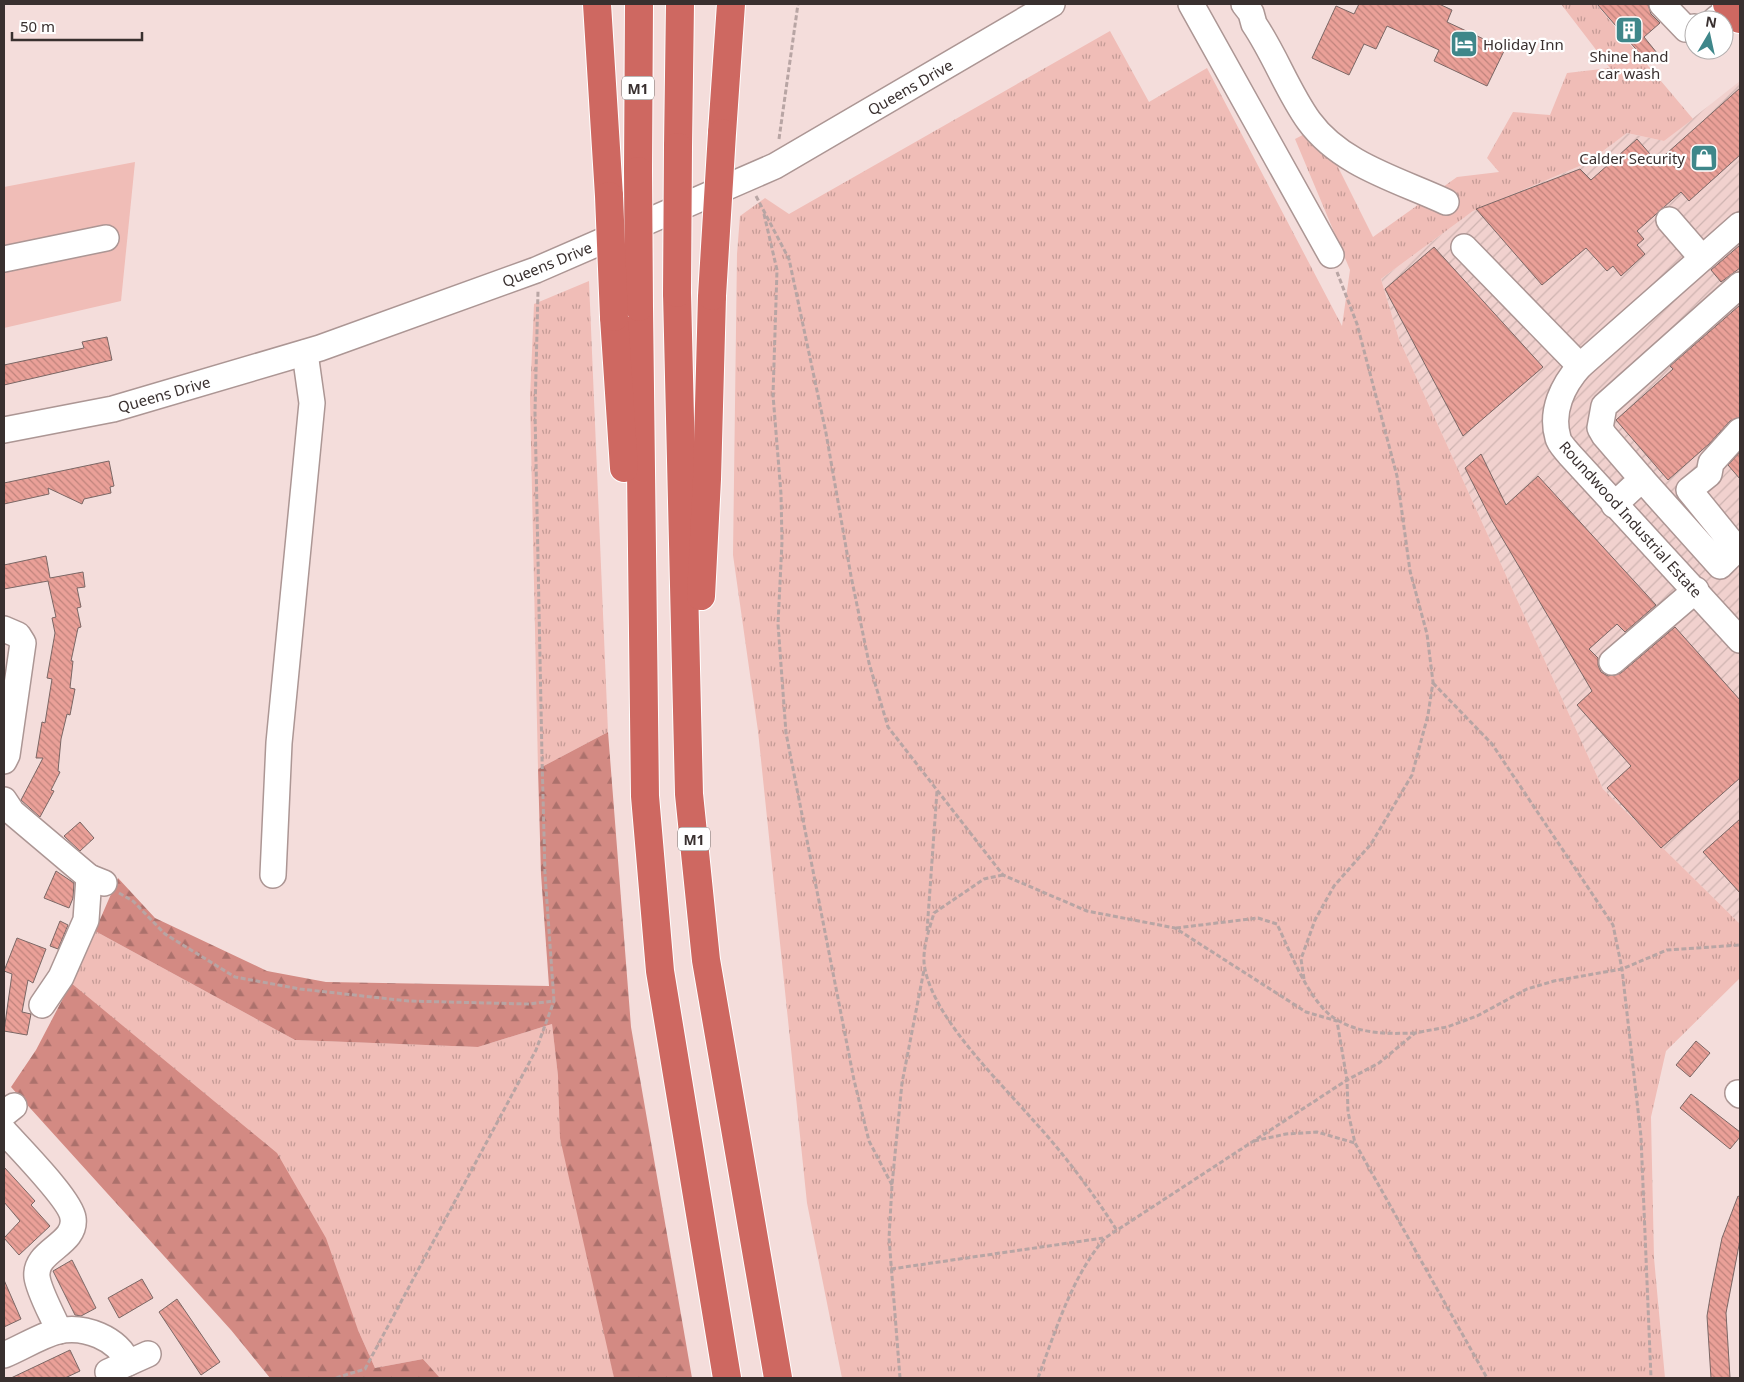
<svg xmlns="http://www.w3.org/2000/svg" width="1744" height="1382" viewBox="0 0 1744 1382" font-family="'Noto Sans',sans-serif">
	<style>
		.industrial { fill: url(#industrial-furrows) }
		.grass { fill: url(#grass-tufts) }
		.forest { fill: url(#forest-firs) }
		.garden { fill: #f0bdb7 }
		.building { fill: url(#building-back-hatch); stroke: #7b6765 }
		.lines { fill: none; stroke-linecap: round; stroke-linejoin: round }
		.minor-casing { stroke: #ac9694; stroke-width: 28 }
		.highway-casing { stroke: #fff; stroke-width: 30 }
		.path { stroke: #b8a5a4; stroke-width: 3; stroke-dasharray: 5 2.5; stroke-linecap: butt }
		.minor { stroke: #fff; stroke-width: 25 }
		.highway { stroke: #ce6861; stroke-width: 28 }
		.highway-bridge-casing { stroke: #fff; stroke-width: 30; stroke-linecap: butt }
		.highway-bridge { stroke: #ce6861; stroke-width: 28 }
		.labels { text-anchor: middle; dominant-baseline: central; stroke-width: 4.5; stroke-linejoin: round; paint-order: stroke }
		.shield { fill: #fff; stroke: #746e6d; stroke-width: 1 }
		.shield-label { font-size: 14px; font-weight: bold; fill: #39302f }
		.poi-label { font-size: 15px; fill: #39302f; stroke: #fff; text-anchor: start }
		.street-label { font-size: 15px; fill: #39302f; stroke: #fff }
	</style>
	<defs>
		<pattern id="industrial-furrows" width="10" height="10" patternUnits="userSpaceOnUse" patternTransform="scale(1.25)"><rect width="10" height="10" fill="#f1d1ce"/><path d="M-1 1l2-2M0 10L10 0M9 11l2-2" fill="none" stroke="#cfb4b1"/></pattern>
		<pattern id="grass-tufts" width="24" height="20" patternUnits="userSpaceOnUse" patternTransform="scale(1.25)"><rect width="24" height="20" fill="#f0bdb7"/><path d="M3 7l-1-3M5 7V3M7 7l1-3M15 17l-1-3M17 17v-4M19 17l1-3" fill="none" stroke="#c39a95"/></pattern>
		<pattern id="forest-firs" width="22" height="20" patternUnits="userSpaceOnUse" patternTransform="scale(1.25)"><rect width="22" height="20" fill="#d38a83"/><path d="M5 1l3.5 6h-7zM16 11l3.5 6h-7z" fill="#ac716c"/></pattern>
		<pattern id="building-back-hatch" width="6" height="6" patternUnits="userSpaceOnUse" patternTransform="scale(1.25)"><rect width="6" height="6" fill="#eaa098"/><path d="M-1 5l2 2M0 0l6 6M5-1l2 2" fill="none" stroke="#bf837c"/></pattern>
	</defs>
	<rect width="100%" height="100%" fill="#f4dddb"/>
	<!-- industrial -->
	<path class="industrial" d="M1740,81v843l-137,-135 -204,-450 -18,-60 92,-68 114,-48 40,-30 37,8z"/>
	<!-- grass -->
	<g class="grass">
		<path d="M1561,4h35l97,115 -29,22 -37,-8 -40,30 -114,48 -92,68 18,60 204,450 137,135v56l-1,-1 -73,72 -15,66 3,141 11,120h-823l-35,-175 -49,-472 -25,-176 4,-301 3,-38 25,-18 24,16 321,-183 39,71 58,-34 135,258 8,-56 -55,-131 23,-12 55,110 84,-60 42,-5 -12,-14 26,-46 37,3 17,-42 43,-5z"/>
		<path d="M589,281l19,451 -70,37 -8,-371 4,-94z"/>
		<path d="M95,931l200,109 183,7 74,-23 6,52 56,302h-174l-17,-19 -48,9 -17,-38 -287,-347z"/>
	</g>
	<!-- forest -->
	<g class="forest">
		<path d="M608,732l23,295 61,351h-78l-54,-240 -2,-62 -6,-52 -74,23 -183,-7 -200,-109 23,-53 37,40 112,53 59,11 223,4 -8,-112 -3,-105z"/>
		<path d="M71,983l206,170 49,85 32,92 17,38 48,-9 17,19h-170l-39,-48 -220,-243 25,-37z"/>
	</g>
	<!-- garden -->
	<path class="garden" d="M135,162l-14,139 -117,27v-141z"/>
	<!-- building -->
	<g class="building">
		<path d="M1359,4h80l13,6 -5,12 58,27 -18,37 -53,-25 5,-11 -52,-24 -11,23 -12,-5 -15,31 -37,-17 24,-52 18,8z"/>
		<path d="M1597,4h51l3,10 9,9 -16,14 13,16 -10,9z"/>
		<path d="M1740,88v67l-51,46 -8,-9 -44,39 7,8 -7,6 8,9 -24,22 -8,-10 -6,5 -21,-23 -44,37 -66,-76 104,-40 11,11 46,-41 20,23z"/>
		<path d="M1740,245v23l-19,14 -10,-12z"/>
		<path d="M1434,247l109,120 -80,69 -78,-147z"/>
		<path d="M1740,305v112l-10,4 -21,23 -41,36 -52,-60 57,-51 -3,-3z"/>
		<path d="M107,337l5,23 -108,25v-20l80,-17 -2,-6z"/>
		<path d="M1740,452v27l-12,-14z"/>
		<path d="M1481,454l25,51 32,-29 118,129 -31,27 -8,-8 -28,25 9,9v7l3,7 7,4 13,-3 54,-46 65,73v78l-79,70 -54,-60 24,-22 -54,-61 15,-14 -101,-172 -26,-51z"/>
		<path d="M109,461l5,25 -4,1 1,6 -27,6 -2,5 -34,-16 1,6 -45,10v-21z"/>
		<path d="M46,556l4,22 33,-6 2,15 -8,1 4,19 -4,1 4,19 -3,1 -7,33h2l-3,27 5,1 -5,26 -3,-1 -6,25 -3,32 2,1 -9,18 3,1 -14,26 -19,-17 22,-42h-7l6,-36 3,1 7,-44 -5,-1 8,-45 -3,-15 4,-1 -8,-36 -44,8v-24z"/>
		<path d="M1740,819v74l-37,-41z"/>
		<path d="M80,822l14,16 -14,13 -16,-15z"/>
		<path d="M56,871l18,12 -1,15 -4,10 -25,-10z"/>
		<path d="M60,921l8,4 -10,24 -8,-3z"/>
		<path d="M17,938l29,11 -13,34 -5,-3 -6,32 9,2 -4,21 -23,-4 8,-57 -8,-3z"/>
		<path d="M1696,1041l14,12 -20,24 -14,-12z"/>
		<path d="M1691,1094l49,38v5l-10,12 -50,-41z"/>
		<path d="M4,1167l31,34 -4,4 19,21 -31,29 -15,-17 16,-17 -16,-19z"/>
		<path d="M1738,1196l2,1v43l-14,73 4,65h-19l-4,-62 4,-24 11,-54z"/>
		<path d="M72,1260l24,48 -15,8 -6,-1 -22,-44z"/>
		<path d="M142,1279l11,19 -34,20 -11,-20z"/>
		<path d="M4,1280l17,39 -17,8z"/>
		<path d="M177,1299l43,63 -19,13 -42,-63z"/>
		<path d="M70,1350l10,21 -15,7h-54z"/>
	</g>
	<g class="lines">
		<!-- minor casing -->
		<g class="minor-casing">
			<g id="minor">
				<path d="M1191,4l140,251"/>
				<path d="M1244,4l7,9 3,11c21,31 34,68 55,97 32,44 90,59 137,81"/>
				<path d="M1662,4l24,25 8,-2"/>
				<path d="M1715,20l15,-12 10,5"/>
				<path d="M1669,220l33,38"/>
				<path d="M1740,225l-160,141c-17,19 -30,45 -22,72 1,5 7,11 11,16l171,186"/>
				<path d="M1464,247l116,119"/>
				<path d="M4,259l102,-21"/>
				<path d="M4,430l109,-21 207,-61 216,-78 239,-104 277,-162"/>
				<path d="M1642,479l78,87 17,-17 -48,-59 20,-16 2,-11 29,-32"/>
				<path d="M1614,505l28,-26 -38,-44 -4,-7 4,-22 136,-121"/>
				<path d="M4,629l14,6 5,8 -16,112 -3,6"/>
				<path d="M1612,662l84,-72"/>
				<path d="M4,800l8,12 77,65 15,6"/>
				<path d="M273,875l6,-132 33,-340 -7,-50"/>
				<path d="M42,1005l19,-28 25,-57 3,-43"/>
				<path d="M1738,1093l2,2"/>
				<path d="M4,1114l10,-8"/>
				<path d="M4,1131c14,16 67,69 69,87 4,27 -39,32 -36,59 2,15 16,39 22,54"/>
				<path d="M4,1355c17,-7 36,-19 54,-24 26,-6 60,7 70,32"/>
				<path d="M108,1372l40,-18"/>
			</g>
		</g>
		<!-- highway casing -->
		<g class="highway-casing">
			<g id="highway">
				<path d="M597,4l12,192"/>
				<path d="M1727,4l13,15"/>
				<path d="M722,133l9,-129"/>
				<path d="M678,147l2,-143"/>
				<path d="M638,171l1,-167"/>
				<path d="M677,293l12,501 17,166 72,418"/>
				<path d="M639,307l6,489 15,175 67,407"/>
				<path d="M614,317l10,151"/>
				<path d="M701,596l6,-117 5,-183"/>
			</g>
		</g>
		<!-- path -->
		<g class="path">
			<path d="M779,139l19,-135"/>
			<path d="M756,196l33,63 37,174 25,143 18,87 19,64 115,148 84,36 88,17 131,84 31,9 10,59 1,32 7,31 132,235"/>
			<path d="M764,214l13,56 -4,125 8,99 1,48 -4,82 8,109 68,347 15,61 23,44"/>
			<path d="M1433,683l59,61 121,181 9,44 19,168 10,241"/>
			<path d="M1003,875l-19,4 -50,34c-5,17 -13,39 -9,56 10,51 75,113 108,151 31,34 58,70 83,109"/>
			<path d="M119,893l14,8 32,33 70,43 65,12 108,12 121,3 25,-3 -9,-127 -3,-117 -7,-345 3,-121"/>
			<path d="M1176,928l82,-10 19,6c14,29 33,82 62,97 23,13 49,13 75,12"/>
			<path d="M927,931l10,-140"/>
			<path d="M1304,979l-3,-20 14,-39 19,-34 37,-42 41,-69 16,-60 5,-33 -6,-48 -17,-63 -13,-95 -40,-152 -20,-52"/>
			<path d="M1254,1141l32,-7 31,-2 38,11"/>
			<path d="M891,1269l212,-31"/>
			<path d="M336,1378l29,-9 171,-319 18,-49"/>
			<path d="M900,1378l-11,-140 3,-53 10,-102 22,-113"/>
			<path d="M1038,1378c18,-48 33,-100 67,-140l242,-158 32,-17 36,-30 32,-6 30,-11 50,-27 27,-8 68,-12 45,-19 73,-5"/>
		</g>
		<!-- minor -->
		<use href="#minor" class="minor"/>
		<!-- highway -->
		<use href="#highway" class="highway"/>
		<!-- highway-bridge casing -->
		<g class="highway-bridge-casing">
			<g id="highway-bridge">
				<path d="M638,171l1,136"/>
				<path d="M609,196l5,121"/>
				<path d="M677,293l1,-146"/>
				<path d="M712,296l10,-163"/>
			</g>
		</g>
		<!-- highway-bridge -->
		<use href="#highway-bridge" class="highway-bridge"/>
	</g>
	<!-- icons -->
	<defs>
		<g id="building-square" transform="scale(1.4375)"><rect x="-9" y="-9" width="18" height="18" rx="4" fill="#3f878a" stroke="#fff"/><path d="M-4-6H4V6H1V3H-1V6H-4ZM-2.5-4.3h1.7v1.8h-1.7ZM.8-4.3h1.7v1.8H.8ZM-2.5-1h1.7V.8h-1.7ZM.8-1h1.7V.8H.8Z" fill="#fff"/></g>
		<g id="hotel-square" transform="scale(1.4375)"><rect x="-9" y="-9" width="18" height="18" rx="4" fill="#3f878a" stroke="#fff"/><path d="M-6-4.5h1.5V1H6V5H4.5V3h-9V5H-6ZM-4 0a1.8 1.8 0 1 1 3.6 0ZM.5 0V-2.5h3Q6-2.5 6 0Z" fill="#fff"/></g>
		<g id="shop-square" transform="scale(1.4375)"><rect x="-9" y="-9" width="18" height="18" rx="4" fill="#3f878a" stroke="#fff"/><path d="M-5-2.5h2.3a2.7 3.5 0 0 1 5.4 0H5L5.5 6h-11ZM-1.5-2.5h3a1.5 2.3 0 0 0-3 0Z" fill="#fff"/></g>
	</defs>
	<g fill-rule="evenodd">
		<use href="#building-square" x="1629" y="30"/>
		<use href="#hotel-square" x="1464" y="44"/>
		<use href="#shop-square" x="1704" y="158"/>
	</g>
	<g class="labels">
		<!-- shield labels -->
		<g class="shield">
			<rect x="622" y="76.5" width="32" height="23" rx="4"/>
			<rect x="678" y="827.5" width="32" height="23" rx="4"/>
		</g>
		<g class="shield-label">
			<text x="638" y="88">M1</text>
			<text x="694" y="839">M1</text>
		</g>
		<!-- poi labels -->
		<g class="poi-label">
			<text x="1483" y="44">Holiday Inn</text>
			<text x="1629" y="56" text-anchor="middle">Shine hand<tspan x="1629" dy="17">car wash</tspan></text>
			<text x="1685" y="158" text-anchor="end">Calder Security</text>
		</g>
		<!-- street labels -->
		<g class="street-label">
			<text transform="translate(910 87) rotate(-30)">Queens Drive</text>
			<text transform="translate(547 264) rotate(-22)">Queens Drive</text>
			<text transform="translate(164 394) rotate(-16)">Queens Drive</text>
			<text transform="translate(1631 519) rotate(48)">Roundwood Industrial Estate</text>
		</g>
	</g>
	<!-- border -->
	<rect width="1744" height="1382" fill="none" stroke="#39302f" stroke-width="10"/>
	<!-- north arrow -->
	<g transform="translate(1709 35) rotate(9)"><circle r="24" fill="#ffffff" stroke="#b0acac"/>
	<path d="M0-4L9 19L0 12L-9 19Z" fill="#3f878a"/>
	<text y="-8" font-size="14" font-weight="bold" text-anchor="middle" fill="#39302f">N</text>
	</g>
	<!-- scale -->
	<path d="M12 32v8h130v-8" fill="none" stroke="#39302f" stroke-width="2.5"/>
	<text x="20" y="32" font-size="15" fill="#39302f" stroke="#ffffff" stroke-width="4" paint-order="stroke">50 m</text>
</svg>
